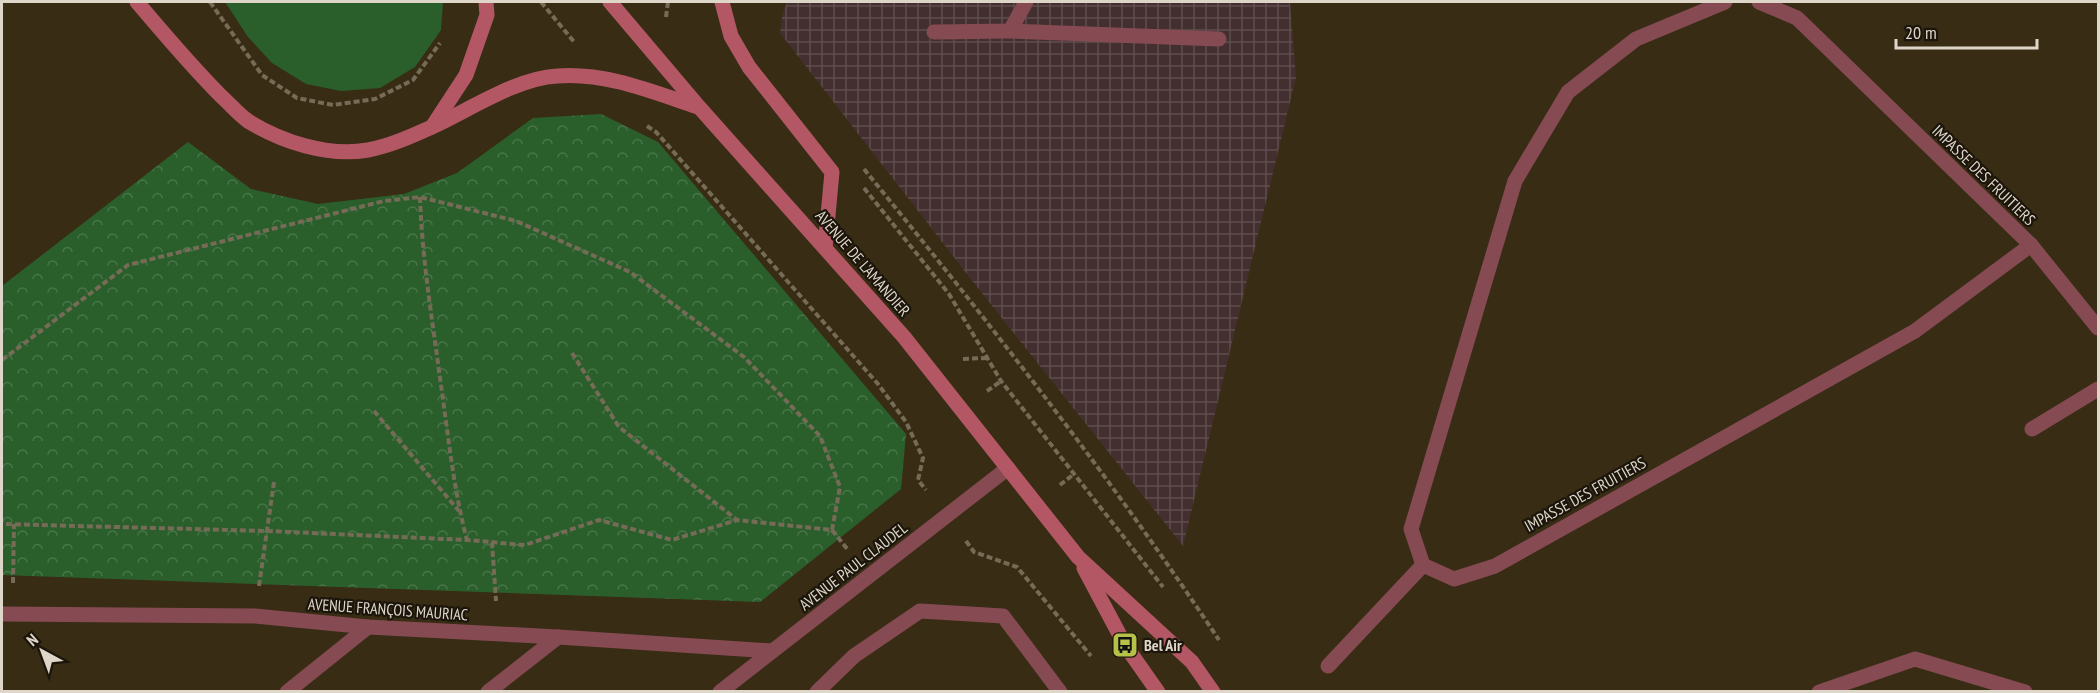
<svg xmlns="http://www.w3.org/2000/svg" width="2100" height="693" viewBox="0 0 2100 693" font-family="'PT Sans Narrow',sans-serif">
	<style>
		.industrial { fill: url(#industrial-grid) }
		.green { fill: #2a5f2c }
		.forest { fill: url(#forest-crowns) }
		.lines { fill: none; stroke-linecap: round; stroke-linejoin: round }
		.path { stroke: #766b57; stroke-width: 4; stroke-dasharray: 6 3; stroke-linecap: butt }
		.service { stroke: #854a52; stroke-width: 15 }
		.minor { stroke: #854a52; stroke-width: 15 }
		.secondary { stroke: #b45765; stroke-width: 15 }
		.labels { text-anchor: middle; dominant-baseline: central; stroke-width: 4.5; stroke-linejoin: round; paint-order: stroke }
		.street-label { font-size: 16px; fill: #ded6c8; stroke: #1b150b }
		.poi-label { font-size: 16px; font-weight: bold; fill: #ded6c8; stroke: #1b150b; text-anchor: start }
	</style>
	<defs>
		<pattern id="industrial-grid" width="8" height="8" patternUnits="userSpaceOnUse" patternTransform="scale(1.5)"><rect width="8" height="8" fill="#442f30"/><path d="M0 4h8M4 0v8" fill="none" stroke="#5f4c4c"/></pattern>
		<pattern id="forest-crowns" width="20" height="18" patternUnits="userSpaceOnUse" patternTransform="scale(1.5)"><rect width="20" height="18" fill="#2a5f2c"/><path d="M2 6a3 3 0 1 1 6 0M12 15a3 3 0 1 1 6 0" fill="none" stroke="#487549"/></pattern>
	</defs>
	<rect width="100%" height="100%" fill="#382c14"/>
	<!-- industrial -->
	<path class="industrial" d="M787,2h503l6,75 -113,469 -213,-268 -190,-245 2,-17z"/>
	<!-- green -->
	<path class="green" d="M225,2h218l-2,28 -26,37 -35,21 -39,3 -35,-7 -34,-21 -24,-26z"/>
	<!-- forest -->
	<path class="forest" d="M601,114l57,28 248,292 -5,55 -141,113 -758,-27v-289l186,-144 63,47 67,15 86,-10 53,-21 76,-55z"/>
	<g class="lines">
		<!-- path -->
		<g class="path">
			<path d="M210,2l52,73 35,23 36,7 42,-6 38,-19 27,-37"/>
			<path d="M541,2l34,41"/>
			<path d="M666,17l2,-15"/>
			<path d="M647,126l9,6 222,252 28,38 17,36 -5,22 8,10"/>
			<path d="M864,169c124,152 246,307 355,471"/>
			<path d="M864,188l85,106 52,87 162,206"/>
			<path d="M420,197c2,61 12,121 20,181 8,54 13,110 27,162"/>
			<path d="M572,353l47,74 118,93"/>
			<path d="M963,359l23,-1"/>
			<path d="M2,360l126,-95 256,-64 36,-4 96,24 114,51 114,85 76,79 20,51 -8,43 -95,-10 -65,20 -73,-20 -74,25 -58,-5 -199,-9 -266,-7"/>
			<path d="M987,391l14,-10"/>
			<path d="M374,411l85,100"/>
			<path d="M1060,485l14,-11"/>
			<path d="M832,530l16,20"/>
			<path d="M966,541l8,11 43,15 74,89"/>
			<path d="M492,542l4,59"/>
			<path d="M13,583l1,-59"/>
			<path d="M259,586l15,-104"/>
		</g>
		<!-- service -->
		<g class="service">
			<path d="M1725,2l-89,37 -68,53 -53,89 -104,348 12,36 31,14 41,-13 420,-235 116,-86 -234,-227 -38,-16"/>
			<path d="M1010,31l209,8"/>
			<path d="M934,32l76,-1 16,-29"/>
			<path d="M2031,245l67,83"/>
			<path d="M2032,429l66,-40"/>
			<path d="M1328,666l95,-101"/>
			<path d="M287,692l81,-65"/>
			<path d="M488,692l70,-55"/>
			<path d="M817,692l37,-36 66,-45 83,5 57,76"/>
		</g>
		<!-- minor -->
		<g class="minor">
			<path d="M2,614l253,2 113,11 190,10 214,14"/>
			<path d="M720,692l288,-224"/>
			<path d="M1819,692l96,-33 110,33"/>
		</g>
		<!-- secondary -->
		<g class="secondary">
			<path d="M137,2c27,32 54,64 84,94 9,8 17,18 27,25 34,21 80,36 120,29 22,-4 44,-14 64,-23 37,-17 85,-49 125,-51 49,-4 96,16 141,31"/>
			<path d="M610,2l89,105 205,230 174,220 114,105 21,30"/>
			<path d="M722,2l9,34 18,31 83,105 -7,76"/>
			<path d="M432,127l34,-52 21,-60 -1,-13"/>
			<path d="M1084,568l41,77 33,47"/>
		</g>
	</g>
	<!-- icons -->
	<defs>
		<g id="bus-square" transform="scale(1.35)"><rect x="-9" y="-9" width="18" height="18" rx="4" fill="#b8c147" stroke="#1b150b"/><path d="M-5-6H5V4H4V6H2V4H-2V6H-4V4H-5ZM-3.5-4V0h7V-4ZM-3.5 1.2v1.5H-2V1.2ZM2 1.2v1.5H3.5V1.2Z" fill="#111"/></g>
	</defs>
	<g fill-rule="evenodd">
		<use href="#bus-square" x="1125" y="645"/>
	</g>
	<g class="labels">
		<!-- street labels -->
		<g class="street-label">
			<text transform="translate(1984 175) rotate(44)">IMPASSE DES FRUITIERS</text>
			<text transform="translate(863 263) rotate(49)">AVENUE DE L'AMANDIER</text>
			<text transform="translate(1585 494) rotate(-29)">IMPASSE DES FRUITIERS</text>
			<text transform="translate(853 566) rotate(-38)">AVENUE PAUL CLAUDEL</text>
			<text transform="translate(388 609) rotate(4)">AVENUE FRANÇOIS MAURIAC</text>
		</g>
		<!-- poi labels -->
		<g class="poi-label">
			<text x="1144" y="645">Bel Air</text>
		</g>
	</g>
	<!-- border -->
	<rect width="2100" height="693" fill="none" stroke="#ded6c8" stroke-width="6"/>
	<!-- north arrow -->
	<g transform="translate(42 651) rotate(319)" stroke="#1b150b" stroke-width="4.5" paint-order="stroke">
	<path d="M0-4.5L10 22L0 15L-10 22Z" fill="#ded6c8"/>
	<text y="-9" font-size="16" font-weight="bold" text-anchor="middle" fill="#ded6c8">N</text>
	</g>
	<!-- scale -->
	<path d="M1896 39v9h141v-9" fill="none" stroke="#ded6c8" stroke-width="3"/>
	<text x="1905" y="39" font-size="18" fill="#ded6c8" stroke="#1b150b" stroke-width="4.5" paint-order="stroke">20 m</text>
</svg>
